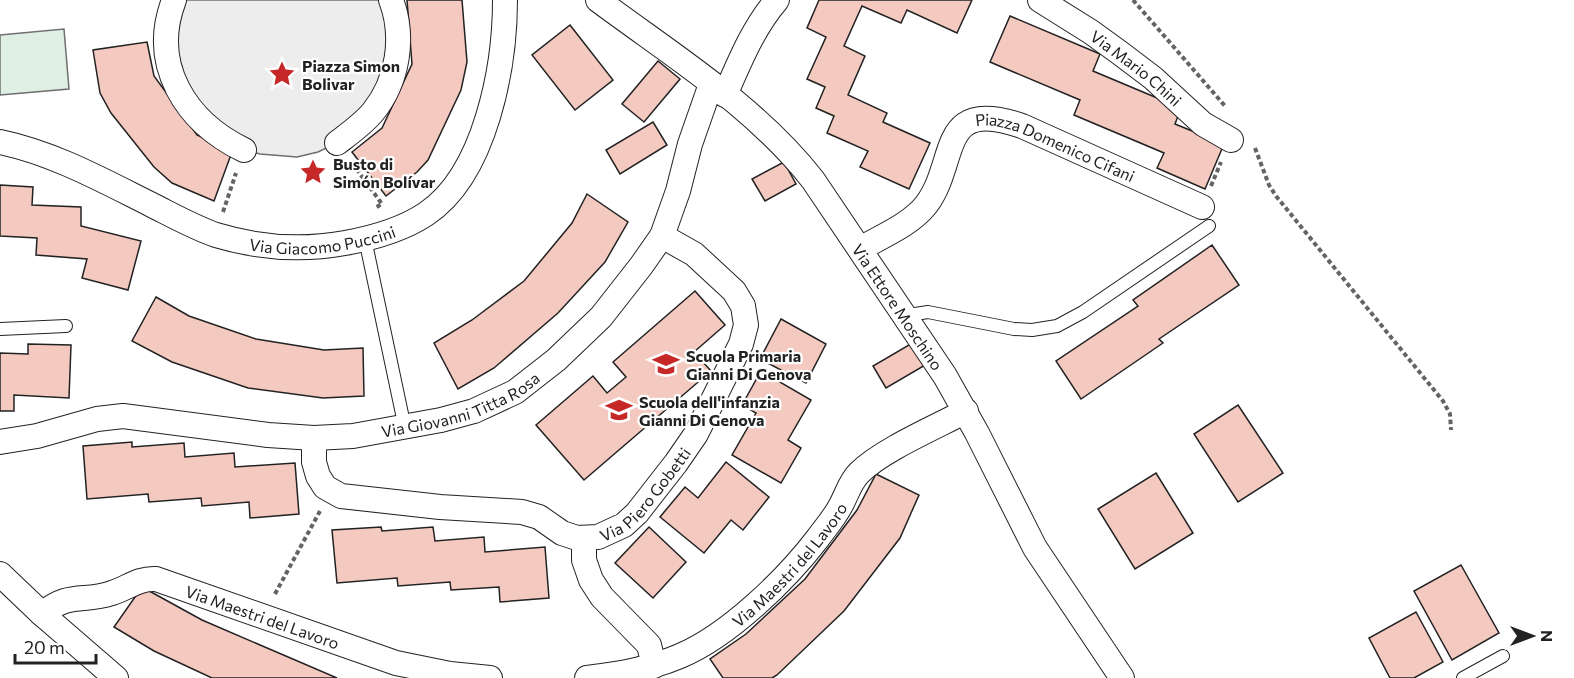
<svg xmlns="http://www.w3.org/2000/svg" width="1574" height="678" viewBox="0 0 1574 678" font-family="Commissioner,sans-serif">
	<style>
		.pitch { fill: #e0efe3; stroke: #6f6f6f; stroke-width: 1.5 }
		.parking { fill: #ededed; stroke: #6f6f6f; stroke-width: 1.5 }
		.building { fill: #f3c9c0; stroke: #222; stroke-width: 1.5 }
		.lines { fill: none; stroke-linecap: round; stroke-linejoin: round }
		.lane-casing { stroke: #222; stroke-width: 14 }
		.street-casing { stroke: #222; stroke-width: 26 }
		.path { stroke: #646464; stroke-width: 4; stroke-dasharray: 4.5 3; stroke-linecap: butt }
		.lane { stroke: #fff; stroke-width: 12 }
		.street { stroke: #fff; stroke-width: 24 }
		.labels { text-anchor: middle; dominant-baseline: central; stroke-width: 4.5; stroke-linejoin: round; paint-order: stroke }
		.poi-label { font-size: 16px; font-weight: bold; fill: #222; stroke: #fff; text-anchor: start }
		.street-label { font-size: 16px; fill: #222; stroke: #fff }
	</style>
	<rect width="100%" height="100%" fill="#fff"/>
	<!-- pitch -->
	<path class="pitch" d="M64,29l5,60 -69,6v-60z"/>
	<!-- parking -->
	<path class="parking" d="M174,0h217l5,63 -59,80 -19,9 -21,5 -37,-3 -16,-4 -68,-64z"/>
	<!-- building -->
	<g class="building">
		<path d="M407,0h55l5,62 -6,28 -33,70 -11,12 -31,24 -34,-44 30,-24 30,-64z"/>
		<path d="M819,0h153l-15,33 -50,-23 -6,13 -39,-17 -18,40 21,10 -17,39 39,18 -4,9 47,21 -21,46 -49,-22 8,-16 -41,-18 7,-17 -18,-8 9,-21 -18,-8 19,-42 -19,-9z"/>
		<path d="M1010,16l90,38 -7,17 88,37 -6,16 49,20 -19,45 -48,-21 7,-15 -90,-38 6,-15 -90,-38z"/>
		<path d="M570,25l43,55 -38,30 -43,-55z"/>
		<path d="M147,42l7,34 43,59 35,17 -18,49 -42,-18 -18,-16 -43,-54 -11,-20 -7,-43z"/>
		<path d="M658,61l22,18 -36,43 -22,-18z"/>
		<path d="M653,122l14,23 -47,29 -14,-24z"/>
		<path d="M784,162l12,22 -31,17 -13,-22z"/>
		<path d="M0,185l33,2 -1,18 49,2v19l60,15 -13,49 -46,-12 5,-19 -51,-4 1,-17 -37,-2z"/>
		<path d="M587,194l41,28 -23,40 -47,51 -64,55 -36,21 -24,-46 38,-23 52,-39 48,-58z"/>
		<path d="M1212,245l27,40 -80,54 4,4 -82,56 -25,-38 82,-55 -5,-6z"/>
		<path d="M695,291l30,34 -31,27 17,19 -127,109 -48,-55 57,-49 14,17 19,-16 -13,-15z"/>
		<path d="M156,297l33,19 67,23 68,11 39,-2 1,48 -41,2 -75,-10 -76,-26 -40,-21z"/>
		<path d="M781,319l45,25 -20,39 -46,-24z"/>
		<path d="M914,342l13,22 -41,24 -13,-22z"/>
		<path d="M28,344l43,1 -2,53 -55,-3v16h-14v-58l28,1z"/>
		<path d="M761,371l50,29 -23,40 13,8 -20,35 -49,-28 24,-42 -14,-8z"/>
		<path d="M1238,405l45,68 -45,29 -44,-68z"/>
		<path d="M132,442v5l52,-4 1,14 49,-4 1,14 60,-4 4,51 -49,4 -1,-16 -47,4 -1,-8 -52,4 -1,-8 -61,5 -4,-53z"/>
		<path d="M726,462l43,35 -26,33 -12,-10 -27,33 -44,-36 25,-30 13,11z"/>
		<path d="M1156,473l37,60 -58,36 -37,-60z"/>
		<path d="M876,474l43,21 -19,43 -56,73 -67,64 -5,3h-49l-13,-19 36,-25 59,-55 52,-69z"/>
		<path d="M381,527l1,4 51,-4 2,14 49,-4 1,15 60,-5 4,51 -49,4 -1,-15 -48,3 -1,-8 -52,4 -1,-8 -60,5 -5,-53z"/>
		<path d="M649,527l37,35 -33,36 -38,-35z"/>
		<path d="M1461,565l38,68 -47,27 -38,-69z"/>
		<path d="M142,587l60,33 135,58h-125l-58,-27 -40,-24z"/>
		<path d="M1416,612l27,50 -29,16h-24l-21,-40z"/>
	</g>
	<g class="lines">
		<!-- lane casing -->
		<g class="lane-casing">
			<g id="lane">
				<path d="M365,239l40,189"/>
				<path d="M905,318l10,-4 13,-2 86,17 18,1 25,-4 26,-14 126,-86"/>
				<path d="M0,329l66,-3"/>
				<path d="M1463,678l40,-22"/>
			</g>
		</g>
		<!-- street casing -->
		<g class="street-casing">
			<g id="street">
				<path d="M174,0c-25,65 12,122 70,150"/>
				<path id="s1" d="M598,0c75,56 157,106 215,180l132,196 32,57 58,115 87,130"/>
				<path id="s2" d="M1040,0l51,32 29,21 33,25 50,46 28,16"/>
				<path d="M725,95c15,-34 28,-67 52,-95"/>
				<path id="s3" d="M0,142c53,11 102,38 150,62 22,11 43,23 66,31 43,13 85,16 129,8 28,-5 57,-13 81,-29 60,-40 79,-148 79,-214"/>
				<path d="M337,143c13,-10 26,-19 36,-31 25,-31 32,-75 18,-112"/>
				<path id="s4" d="M860,249c22,-13 50,-24 66,-44 33,-43 10,-109 96,-79l180,81"/>
				<path id="s5" d="M314,438v24l4,14 7,11 16,9 99,11 82,5 17,5 23,16 15,5 21,-1 26,-12 13,-12 39,-50 20,-29 45,-90 5,-19 -3,-19 -9,-15 -40,-37 -32,-18"/>
				<path id="s6" d="M0,442l37,-6 60,-17 26,-3 145,19 46,3 39,-2 88,-16 33,-9 41,-19 41,-32 45,-43 40,-51 21,-30 16,-45 12,-47 21,-60"/>
				<path d="M584,538v22l7,20 11,17 47,48 5,21"/>
				<path d="M0,574l42,40 74,64"/>
				<path id="s7" d="M42,614c28,-23 41,-11 70,-21 16,-5 26,-15 44,-14l240,84 54,11 40,4"/>
				<path id="s8" d="M587,678c31,-4 63,-9 93,-22 48,-20 106,-76 138,-118 8,-11 17,-21 23,-33 6,-11 9,-23 18,-32 23,-23 77,-46 107,-62"/>
			</g>
		</g>
		<!-- path -->
		<g class="path">
			<path d="M1133,0l92,106"/>
			<path d="M1255,148l14,37 7,11 167,205 7,13 1,16"/>
			<path d="M352,163l30,41 -7,4"/>
			<path d="M1211,186l10,-24"/>
			<path d="M223,212l13,-39"/>
			<path d="M275,594l45,-83"/>
		</g>
		<!-- lane -->
		<use href="#lane" class="lane"/>
		<!-- street -->
		<use href="#street" class="street"/>
	</g>
	<!-- icons -->
	<defs>
		<g id="sight-bare" transform="scale(2.07)"><path d="M0-6L1.8-2.2L6-1.7L2.9 1.2L3.7 5.4L0 3.3L-3.7 5.4L-2.9 1.2L-6-1.7L-1.8-2.2Z" fill="#c62828" stroke="#fff" stroke-width="2.5" paint-order="stroke"/></g>
		<g id="school-bare" transform="scale(2.07)"><path d="M0-5L7-2L0 1L-7-2ZM-4 1L0 2.5L4 1V4Q0 6-4 4Z" fill="#c62828" stroke="#fff" stroke-width="2.5" paint-order="stroke"/></g>
	</defs>
	<g fill-rule="evenodd">
		<use href="#sight-bare" x="282" y="74"/>
		<use href="#sight-bare" x="313" y="172"/>
		<use href="#school-bare" x="666" y="364"/>
		<use href="#school-bare" x="619" y="410"/>
	</g>
	<g class="labels">
		<!-- poi labels -->
		<g class="poi-label">
			<text x="302" y="65">Piazza Simon<tspan x="302" dy="18">Bolivar</tspan></text>
			<text x="333" y="163">Busto di<tspan x="333" dy="18">Simón Bolívar</tspan></text>
			<text x="686" y="355">Scuola Primaria<tspan x="686" dy="18">Gianni Di Genova</tspan></text>
			<text x="639" y="401">Scuola dell'infanzia<tspan x="639" dy="18">Gianni Di Genova</tspan></text>
		</g>
		<!-- street labels -->
		<g class="street-label">
			<text stroke="none"><textPath href="#s2" startOffset="118">Via Mario Chini</textPath></text>
			<text stroke="none"><textPath href="#s4" startOffset="267">Piazza Domenico Cifani</textPath></text>
			<text stroke="none"><textPath href="#s3" startOffset="344">Via Giacomo Puccini</textPath></text>
			<text stroke="none"><textPath href="#s1" startOffset="434">Via Ettore Moschino</textPath></text>
			<text stroke="none"><textPath href="#s6" startOffset="470">Via Giovanni Titta Rosa</textPath></text>
			<text stroke="none"><textPath href="#s5" startOffset="399">Via Piero Gobetti</textPath></text>
			<text stroke="none"><textPath href="#s8" startOffset="240">Via Maestri del Lavoro</textPath></text>
			<text stroke="none"><textPath href="#s7" startOffset="234">Via Maestri del Lavoro</textPath></text>
		</g>
	</g>
	<!-- north arrow -->
	<g transform="translate(1532 636) rotate(90)" stroke="#ffffff" stroke-width="4.5" paint-order="stroke">
	<path d="M0-4.5L10 22L0 15L-10 22Z" fill="#222222"/>
	<text y="-9" font-size="16" font-weight="bold" text-anchor="middle" fill="#222222">N</text>
	</g>
	<!-- scale -->
	<path d="M15 654v9h81v-9" fill="none" stroke="#222222" stroke-width="3"/>
	<text x="24" y="654" font-size="18" fill="#222222" stroke="#ffffff" stroke-width="4.5" paint-order="stroke">20 m</text>
</svg>
